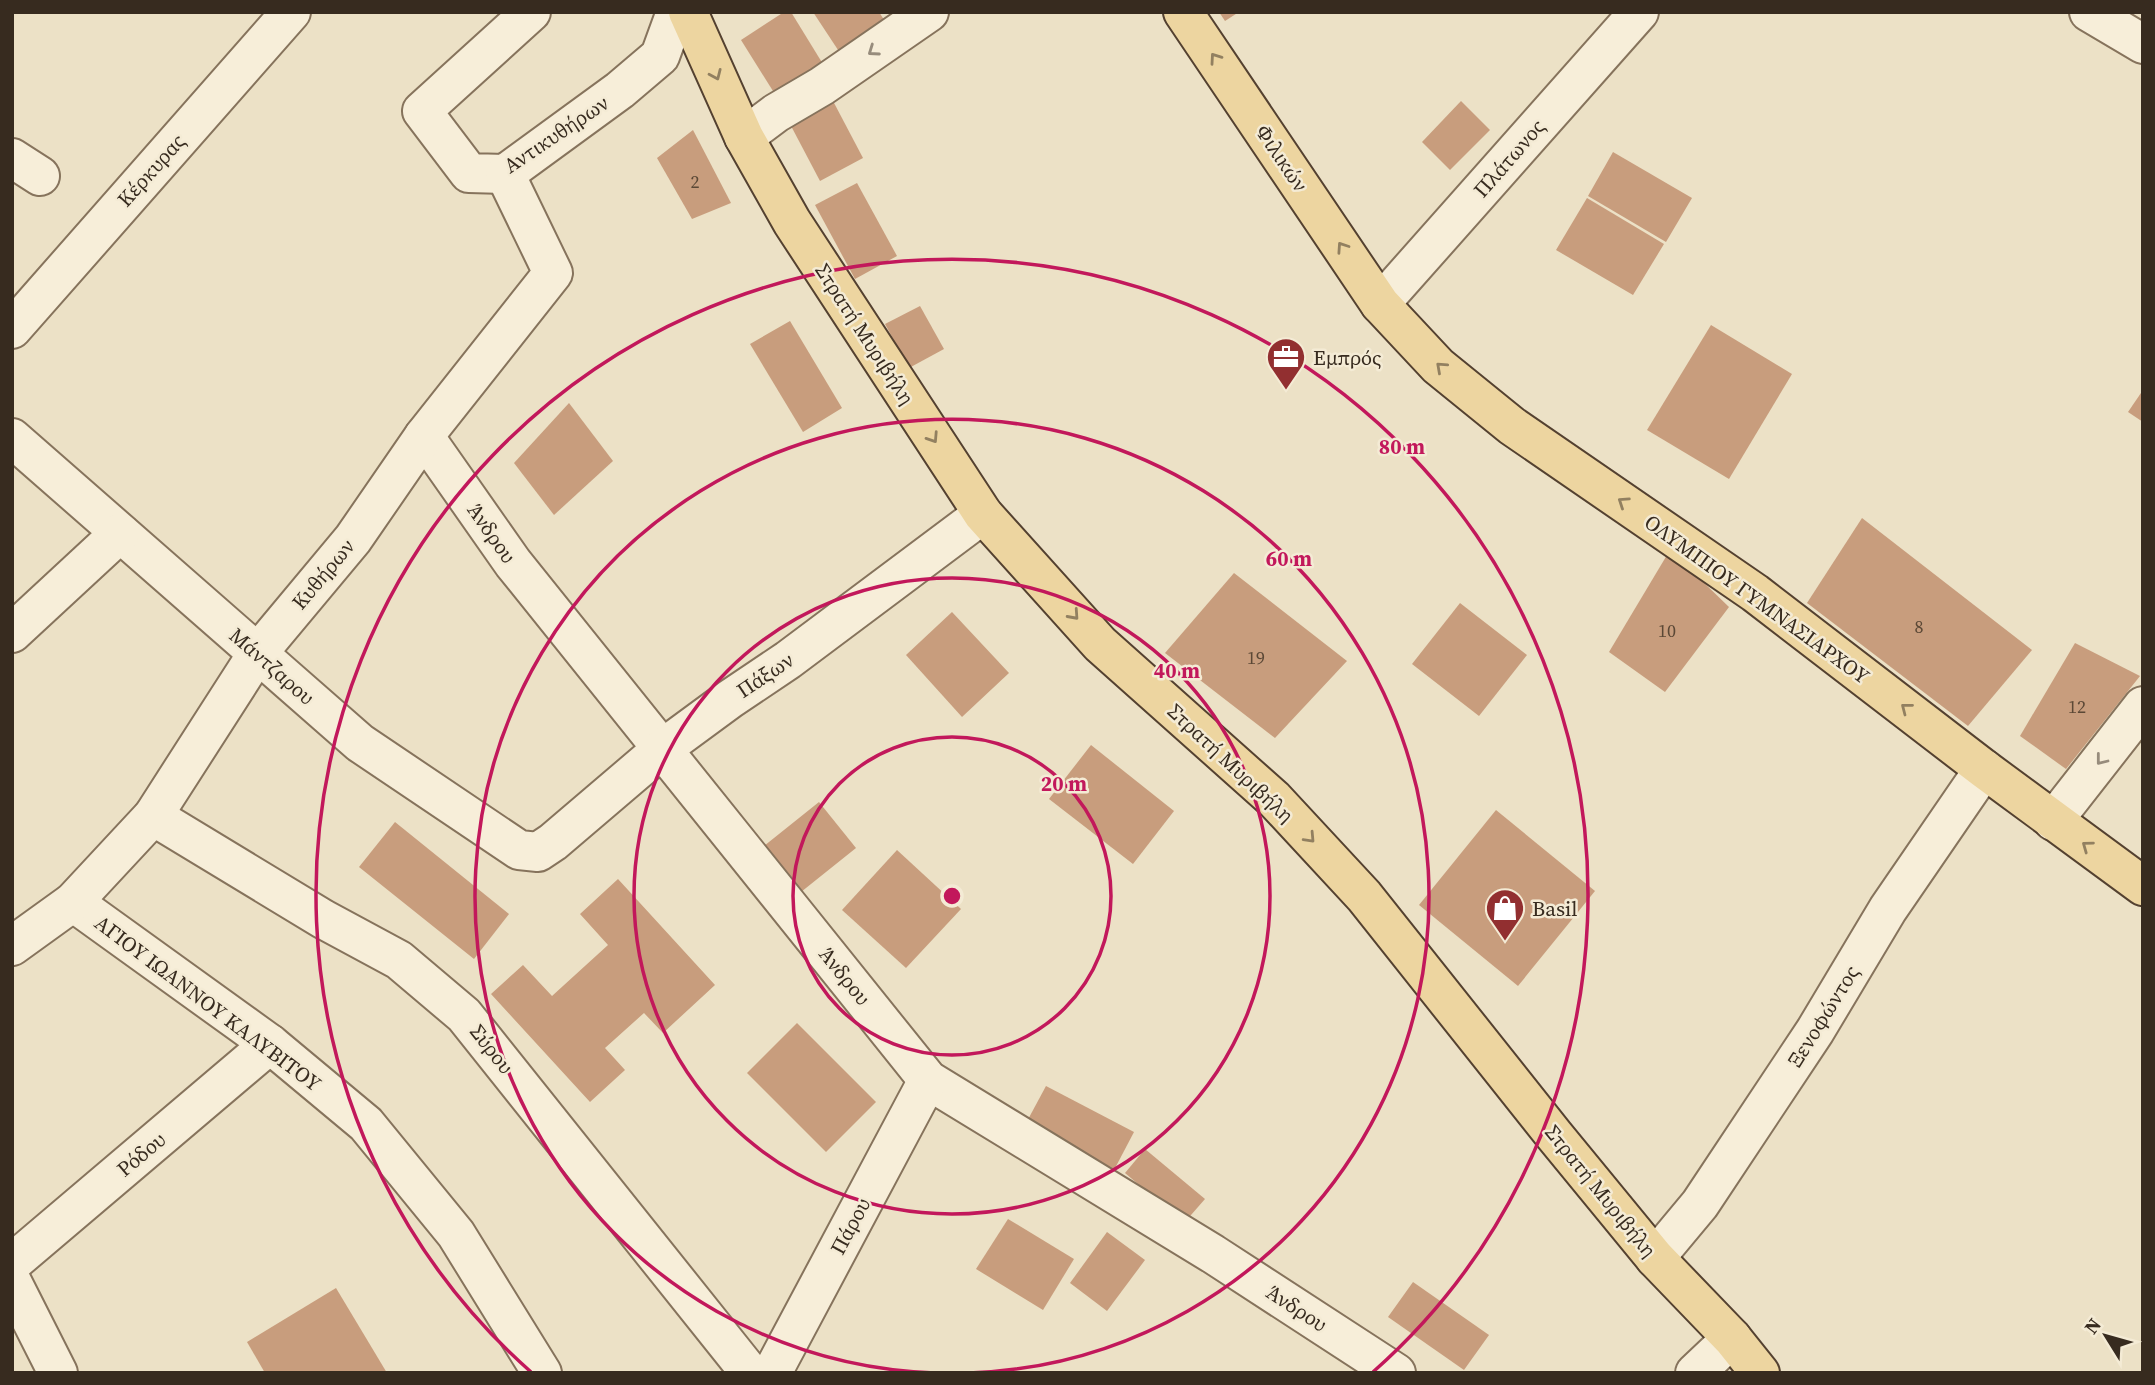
<svg xmlns="http://www.w3.org/2000/svg" width="2155" height="1385" viewBox="0 0 2155 1385" font-family="'Source Serif 4',serif">
	<style>
		.building { fill: #c89d7d }
		.lines { fill: none; stroke-linecap: round; stroke-linejoin: round }
		.minor-casing { stroke: #86735c; stroke-width: 42 }
		.major-casing { stroke: #544130; stroke-width: 42 }
		.minor { stroke: #f7eed9; stroke-width: 38 }
		.major { stroke: #edd5a0; stroke-width: 38 }
		.oneway { stroke: #978c7c }
		.oneway2 { stroke: #928060 }
		.ring { fill: none; stroke: #c2185b; stroke-width: 3.5 }
		.labels { text-anchor: middle; dominant-baseline: central; stroke-width: 5; stroke-linejoin: round; paint-order: stroke }
		.number-label { font-size: 18px; fill: #5b4836 }
		.street-label { font-size: 21px; fill: #372b1f; stroke: #f4ebd5 }
		.poi-label { font-size: 21px; fill: #372b1f; stroke: #f4ebd5; text-anchor: start }
		.centre { fill: #c2185b; stroke: #f4ebd5; stroke-width: 3.5 }
		.ring-label { font-size: 21px; text-anchor: middle; font-weight: bold; fill: #c2185b; stroke: #f4ebd5; stroke-width: 5; stroke-linejoin: round; paint-order: stroke }
	</style>
	<rect width="100%" height="100%" fill="#ece1c6"/>
	<!-- building -->
	<g class="building">
		<path d="M784,12h7l35,57 -48,30 -37,-59z"/>
		<path d="M813,12h66l9,14 -46,30z"/>
		<path d="M1219,12h20l-14,9z"/>
		<path d="M833,101l30,57 -43,23 -30,-57z"/>
		<path d="M1461,101l29,29 -40,40 -28,-28z"/>
		<path d="M693,130l38,73 -39,16 -35,-61z"/>
		<path d="M1613,152l79,46 -26,44 -78,-46z"/>
		<path d="M857,183l40,73 -42,23 -40,-74z"/>
		<path d="M1587,198l77,46 -31,51 -77,-45z"/>
		<path d="M920,306l24,43 -35,19 -24,-44z"/>
		<path d="M790,321l52,87 -39,24 -53,-88z"/>
		<path d="M1711,325l81,49 -63,105 -82,-49z"/>
		<path d="M2143,390v32l-15,-10z"/>
		<path d="M569,403l44,58 -59,54 -40,-52z"/>
		<path d="M1862,518l170,132 -64,76 -161,-123z"/>
		<path d="M1670,550l59,57 -64,85 -56,-40z"/>
		<path d="M1234,573l113,88 -72,77 -110,-85z"/>
		<path d="M1460,603l67,52 -48,61 -67,-52z"/>
		<path d="M952,612l57,61 -47,44 -56,-62z"/>
		<path d="M2075,643l65,33 -74,93 -46,-33z"/>
		<path d="M1091,745l83,66 -41,53 -84,-65z"/>
		<path d="M819,802l37,46 -55,44 -37,-46z"/>
		<path d="M1496,810l99,81 -77,95 -99,-81z"/>
		<path d="M395,822l114,92 -35,45 -115,-92z"/>
		<path d="M897,850l64,59 -55,59 -64,-58z"/>
		<path d="M618,879l97,106 -52,48 -19,-20 -39,35 20,22 -35,32 -99,-108 32,-29 29,31 56,-51 -28,-31z"/>
		<path d="M797,1023l79,79 -50,50 -79,-79z"/>
		<path d="M1046,1086l88,46 -21,40 -88,-47z"/>
		<path d="M1145,1149l60,50 -21,24 -59,-50z"/>
		<path d="M1008,1219l66,40 -31,51 -67,-41z"/>
		<path d="M1107,1232l38,28 -38,51 -37,-28z"/>
		<path d="M1413,1282l76,53 -25,35 -76,-53z"/>
		<path d="M336,1288l51,85h-122l-18,-31z"/>
	</g>
	<g class="lines">
		<!-- minor casing -->
		<g class="minor-casing">
			<g id="minor">
				<path d="M531,12l-109,99 47,62 36,1 115,-84 40,-34 16,-44"/>
				<path d="M2089,12l54,32"/>
				<path d="M744,137l32,-24 46,-27 107,-74"/>
				<path d="M12,158l28,18"/>
				<path d="M1380,304l259,-292"/>
				<path d="M12,329l279,-317"/>
				<path d="M424,436l89,127 415,517 285,174 183,119"/>
				<path d="M12,438l348,305 159,107 19,2 15,-10 109,-93 68,-50 58,-39 195,-146"/>
				<path d="M12,633l108,-100"/>
				<path d="M153,816l170,103 76,41 65,55 286,358"/>
				<path d="M2053,821l90,-115"/>
				<path d="M73,902l197,142 96,80 90,110 86,139"/>
				<path d="M12,946l61,-44 80,-86 104,-162 96,-115 71,-103 129,-163 -48,-99"/>
				<path d="M1655,1258l45,-54 115,-173 73,-122 96,-140"/>
				<path d="M12,1263l258,-219"/>
				<path d="M12,1282l46,91"/>
				<path d="M772,1373l156,-293"/>
				<path d="M1695,1373l37,-35"/>
			</g>
		</g>
		<!-- major casing -->
		<g class="major-casing">
			<g id="major">
				<path d="M688,12l56,125 48,85 191,292 117,130 174,155 90,97 190,239 101,123 77,80 28,35"/>
				<path d="M1183,12l197,292 58,62 74,60 243,167 229,176 159,117"/>
			</g>
		</g>
		<!-- minor -->
		<use href="#minor" class="minor"/>
		<!-- major -->
		<use href="#major" class="major"/>
	</g>
	<!-- one-way arrows -->
	<defs><path id="oneway-chevron" d="M-2-3.5L2.5 0L-2 3.5" fill="none" stroke-width="1.6" stroke-linecap="round" stroke-linejoin="round" transform="scale(1.75)"/></defs>
	<g class="oneway">
		<use href="#oneway-chevron" transform="translate(873 51) rotate(145)"/>
		<use href="#oneway-chevron" transform="translate(2101 760) rotate(128)"/>
	</g>
	<g class="oneway2">
		<use href="#oneway-chevron" transform="translate(1215 58) rotate(-125)"/>
		<use href="#oneway-chevron" transform="translate(716 75) rotate(66)"/>
		<use href="#oneway-chevron" transform="translate(1342 247) rotate(-124)"/>
		<use href="#oneway-chevron" transform="translate(1441 367) rotate(-138)"/>
		<use href="#oneway-chevron" transform="translate(933 438) rotate(57)"/>
		<use href="#oneway-chevron" transform="translate(1623 502) rotate(-146)"/>
		<use href="#oneway-chevron" transform="translate(1074 615) rotate(48)"/>
		<use href="#oneway-chevron" transform="translate(1906 708) rotate(-142)"/>
		<use href="#oneway-chevron" transform="translate(1310 838) rotate(47)"/>
		<use href="#oneway-chevron" transform="translate(2087 846) rotate(-144)"/>
	</g>
	<!-- distance rings -->
	<g class="ring">
		<circle cx="952" cy="896" r="159"/>
		<circle cx="952" cy="896" r="318"/>
		<path d="M935 1373A477 477 0 1 1 969 1373"/>
		<path d="M531 1372A636 636 0 1 1 1373 1372"/>
	</g>
	<!-- icons -->
	<defs>
		<g id="office-pin" transform="scale(2.0125)"><path d="M0 17L-7.5 6A9.5 9.5 0 1 1 7.5 6Z" fill="#922f30" stroke="#f4ebd5"/><path d="M-6-3h4V-5.5h4V-3h4V5H-6ZM-1-4.5V-3h2v-1.5ZM-6 0V1H6V0Z" fill="#fff"/></g>
		<g id="shop-pin" transform="scale(2.0125)"><path d="M0 17L-7.5 6A9.5 9.5 0 1 1 7.5 6Z" fill="#922f30" stroke="#f4ebd5"/><path d="M-5-2.5h2.3a2.7 3.5 0 0 1 5.4 0H5L5.5 6h-11ZM-1.5-2.5h3a1.5 2.3 0 0 0-3 0Z" fill="#fff"/></g>
	</defs>
	<g fill-rule="evenodd">
		<use href="#office-pin" x="1286" y="357"/>
		<use href="#shop-pin" x="1505" y="908"/>
	</g>
	<g class="labels">
		<!-- number labels -->
		<g class="number-label">
			<text x="695" y="181">2</text>
			<text x="1919" y="626">8</text>
			<text x="1667" y="630">10</text>
			<text x="1256" y="657">19</text>
			<text x="2077" y="706">12</text>
		</g>
		<!-- street labels -->
		<g class="street-label">
			<text transform="translate(556 134) rotate(-34)">Αντικυθήρων</text>
			<text transform="translate(1282 158) rotate(56)">Φιλικών</text>
			<text transform="translate(1509 158) rotate(-49)">Πλάτωνος</text>
			<text transform="translate(151 170) rotate(-48)">Κέρκυρας</text>
			<text transform="translate(865 334) rotate(57)">Στρατή Μυριβήλη</text>
			<text transform="translate(492 533) rotate(55)">Άνδρου</text>
			<text transform="translate(323 574) rotate(-50)">Κυθήρων</text>
			<text transform="translate(1757 599) rotate(36)">ΟΛΥΜΠΙΟΥ ΓΥΜΝΑΣΙΑΡΧΟΥ</text>
			<text transform="translate(272 666) rotate(41)">Μάντζαρου</text>
			<text transform="translate(765 675) rotate(-34)">Πάξων</text>
			<text transform="translate(1231 763) rotate(43)">Στρατή Μυριβήλη</text>
			<text transform="translate(845 976) rotate(51)">Άνδρου</text>
			<text transform="translate(208 1003) rotate(37)">ΑΓΙΟΥ ΙΩΑΝΝΟΥ ΚΑΛΥΒΙΤΟΥ</text>
			<text transform="translate(1823 1016) rotate(-58)">Ξενοφώντος</text>
			<text transform="translate(492 1049) rotate(52)">Σύρου</text>
			<text transform="translate(141 1154) rotate(-40)">Ρόδου</text>
			<text transform="translate(1601 1191) rotate(51)">Στρατή Μυριβήλη</text>
			<text transform="translate(850 1226) rotate(-62)">Πάρου</text>
			<text transform="translate(1297 1308) rotate(33)">Άνδρου</text>
		</g>
		<!-- poi labels -->
		<g class="poi-label">
			<text x="1313" y="357">Εμπρός</text>
			<text x="1532" y="908">Basil</text>
		</g>
	</g>
	<circle cx="952" cy="896" r="10" class="centre"/>
	<g class="ring-label">
		<text x="1402" y="454">80 m</text>
		<text x="1289" y="566">60 m</text>
		<text x="1177" y="678">40 m</text>
		<text x="1064" y="791">20 m</text>
	</g>
	<!-- border -->
	<rect width="2155" height="1385" fill="none" stroke="#372b1f" stroke-width="28"/>
	<!-- north arrow -->
	<g transform="translate(2106 1336) rotate(307)" stroke="#f4ebd5" stroke-width="5" paint-order="stroke">
	<path d="M0-5L12 26L0 18L-12 26Z" fill="#372b1f"/>
	<text y="-10" font-size="19" font-weight="bold" text-anchor="middle" fill="#372b1f">N</text>
	</g>
</svg>
